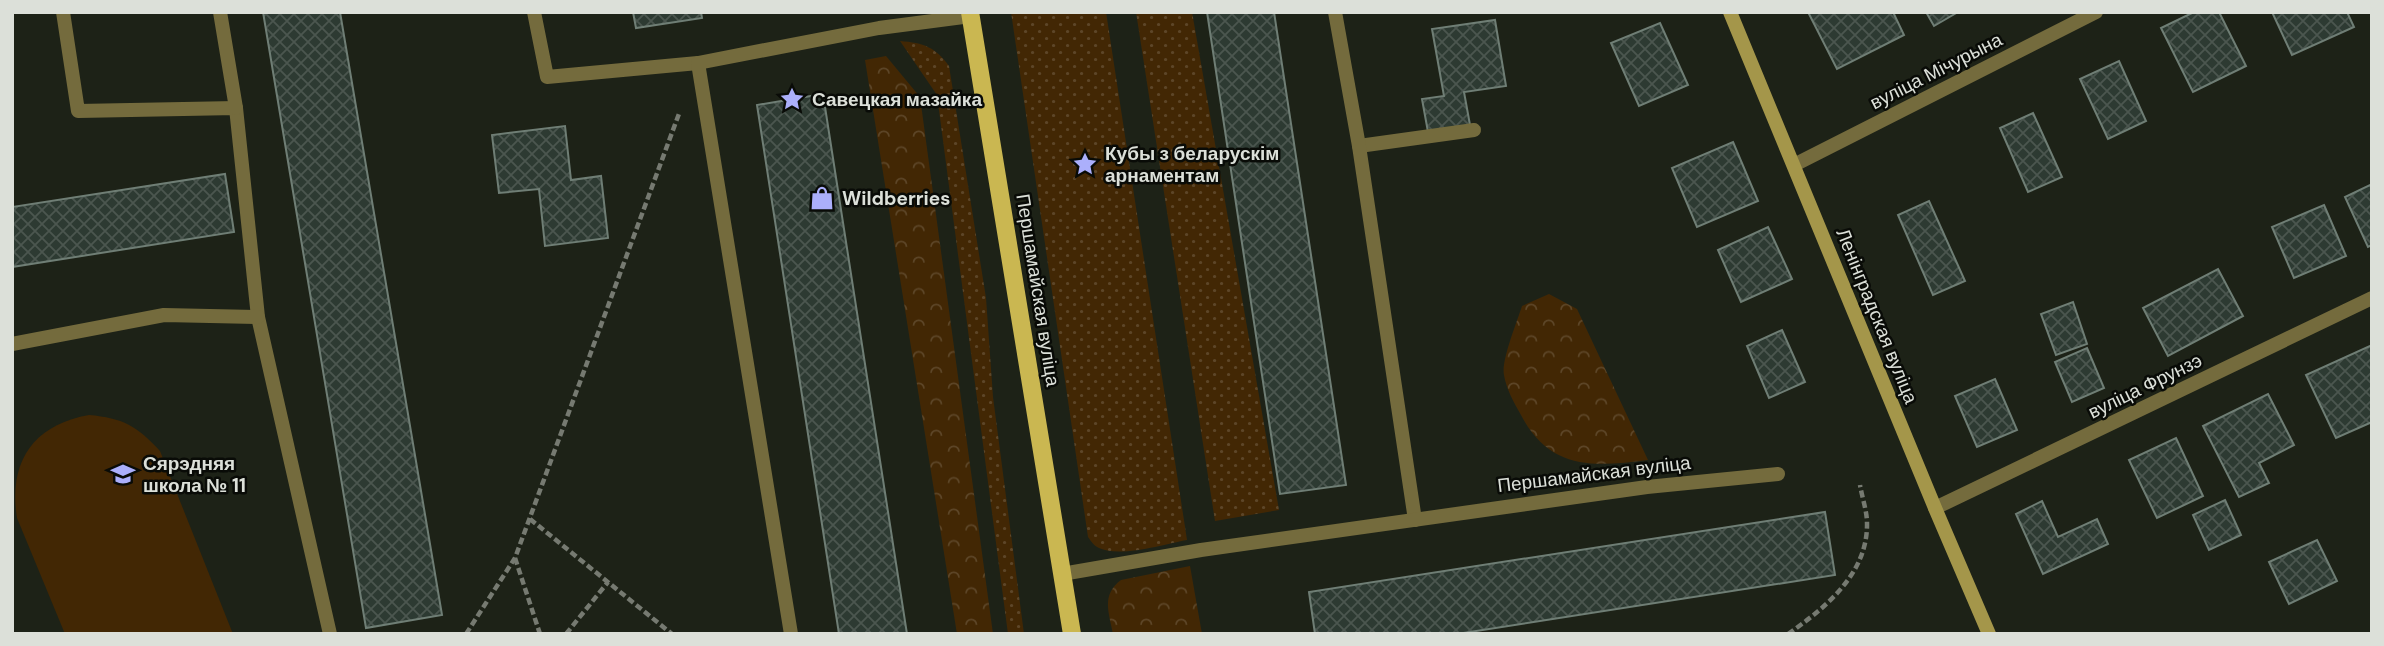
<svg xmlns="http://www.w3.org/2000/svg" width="2384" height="646" viewBox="0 0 2384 646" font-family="'DM Sans',sans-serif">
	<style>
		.grass { fill: url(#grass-dots) }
		.forest { fill: url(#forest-crowns) }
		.garden { fill: #422704 }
		.building { fill: url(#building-cross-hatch); stroke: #6f7e75; stroke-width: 2 }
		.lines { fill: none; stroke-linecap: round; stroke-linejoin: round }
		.path { stroke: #767a71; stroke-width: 4.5; stroke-dasharray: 7 3.5; stroke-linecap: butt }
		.lane { stroke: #746b3d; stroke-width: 14 }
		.street { stroke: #746b3d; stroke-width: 14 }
		.secondary { stroke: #a4964a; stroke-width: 14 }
		.primary { stroke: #cab751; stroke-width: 18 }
		.labels { text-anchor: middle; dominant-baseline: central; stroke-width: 5; stroke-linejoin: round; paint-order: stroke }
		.street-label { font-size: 19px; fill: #dce0d9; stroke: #090b07 }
		.poi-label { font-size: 19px; font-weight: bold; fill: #dce0d9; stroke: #090b07; text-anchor: start }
	</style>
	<defs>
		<pattern id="grass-dots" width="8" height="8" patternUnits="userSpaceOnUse" patternTransform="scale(1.75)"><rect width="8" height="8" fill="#422704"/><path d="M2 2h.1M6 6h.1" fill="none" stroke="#5d4628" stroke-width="1.8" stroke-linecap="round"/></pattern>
		<pattern id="forest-crowns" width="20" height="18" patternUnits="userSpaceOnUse" patternTransform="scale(1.75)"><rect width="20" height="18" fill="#422704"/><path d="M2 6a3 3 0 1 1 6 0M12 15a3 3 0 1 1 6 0" fill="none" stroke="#5d4628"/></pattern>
		<pattern id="building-cross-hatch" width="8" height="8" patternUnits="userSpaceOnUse" patternTransform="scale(1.75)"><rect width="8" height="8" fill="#2d3a32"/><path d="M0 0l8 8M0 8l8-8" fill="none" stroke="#4b564f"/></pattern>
	</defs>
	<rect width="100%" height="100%" fill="#1d2217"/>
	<!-- grass -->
	<g class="grass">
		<path d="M1011,12h95l81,528c-22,4 -67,18 -88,8 -5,-2 -8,-7 -11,-11z"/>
		<path d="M1136,12h56l87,498 -64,11z"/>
		<path d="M900,41c24,2 35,6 49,25l37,232 7,99 31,237h-16l-71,-539z"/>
	</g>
	<!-- forest -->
	<g class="forest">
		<path d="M886,56l34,41 73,537h-36l-92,-574z"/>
		<path d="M1549,294l28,15 71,151c-55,7 -98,10 -127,-45 -7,-12 -15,-27 -17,-40 -3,-14 13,-53 18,-69z"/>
		<path d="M1190,566l12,68h-89c-4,-22 -12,-39 8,-54z"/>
	</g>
	<!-- garden -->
	<path class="garden" d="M89,415c34,3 48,11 71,36l73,183h-168l-48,-116c-9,-56 16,-93 72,-103z"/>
	<!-- building -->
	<g class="building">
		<path d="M263,12h77l102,603 -76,13z"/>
		<path d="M633,12h68l1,6 -66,10z"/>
		<path d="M1207,12h67l72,473 -66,9z"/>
		<path d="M1808,12h85l11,23 -67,34z"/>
		<path d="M1926,12h32l-24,14z"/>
		<path d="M2194,12h25l27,54 -53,26 -32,-64z"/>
		<path d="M2272,12h75l7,15 -62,28z"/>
		<path d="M1495,20l11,66 -42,6 6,33 -42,7 -6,-33 22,-3 -12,-67z"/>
		<path d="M1660,23l28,62 -49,21 -28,-63z"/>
		<path d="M2119,61l27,60 -38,18 -28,-60z"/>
		<path d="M823,94l84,540h-68l-82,-529z"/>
		<path d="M2033,113l29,64 -34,15 -28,-64z"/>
		<path d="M565,126l6,54 30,-4 7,62 -63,8 -6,-57 -40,4 -7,-58z"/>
		<path d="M1733,142l25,59 -61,26 -25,-59z"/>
		<path d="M225,174l9,58 -222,35v-60z"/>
		<path d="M2372,184v61l-4,2 -23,-50z"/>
		<path d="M1929,201l36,80 -32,14 -35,-80z"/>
		<path d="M2324,205l22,51 -52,22 -22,-51z"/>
		<path d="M1768,227l24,52 -51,23 -23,-52z"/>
		<path d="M2218,269l25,47 -75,40 -25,-48z"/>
		<path d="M2073,302l14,42 -31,11 -15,-41z"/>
		<path d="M1782,330l23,52 -36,16 -22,-52z"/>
		<path d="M2372,345v77l-36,16 -30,-63z"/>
		<path d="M2087,348l17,40 -32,14 -17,-40z"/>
		<path d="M1995,379l22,51 -40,17 -22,-51z"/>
		<path d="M2268,394l26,51 -35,18 10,20 -30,14 -36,-71z"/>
		<path d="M2176,438l27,58 -46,22 -28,-58z"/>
		<path d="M2225,500l16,35 -32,15 -16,-35z"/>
		<path d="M2042,501l16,36 39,-18 11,25 -65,30 -27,-60z"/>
		<path d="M1825,512l10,63 -378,59h-142l-6,-42z"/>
		<path d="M2317,540l20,41 -48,23 -20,-42z"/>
	</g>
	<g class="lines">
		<!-- path -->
		<g class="path">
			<path d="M530,519l142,115"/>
			<path d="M515,558l25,76"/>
			<path d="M466,634l49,-76 165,-447"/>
			<path d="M566,634l42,-52"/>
			<path d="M1788,634c37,-26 80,-60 79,-111 0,-12 -5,-26 -7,-38"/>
		</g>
		<!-- lane -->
		<g class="lane">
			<path d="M63,12l15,99 158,-3 22,209 72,317"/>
			<path d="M220,12l16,96"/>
			<path d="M534,12l13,65 151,-14"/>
			<path d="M1359,146l115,-16"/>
			<path d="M12,344l152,-29 94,2"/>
			<path d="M791,634l-93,-571 181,-35 92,-12"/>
		</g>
		<!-- street -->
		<g class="street">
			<path d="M1335,12l24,134 56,374"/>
			<path d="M1794,165l302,-153"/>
			<path d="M1935,508l437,-210"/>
			<path d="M1062,574l139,-24 446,-63 131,-13"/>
		</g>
		<!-- secondary -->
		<path class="secondary" d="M1730,12l205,496 54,126"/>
		<!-- primary -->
		<path class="primary" d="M970,12l102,622"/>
	</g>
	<!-- icons -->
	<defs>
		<g id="sight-bare" transform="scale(1.89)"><path d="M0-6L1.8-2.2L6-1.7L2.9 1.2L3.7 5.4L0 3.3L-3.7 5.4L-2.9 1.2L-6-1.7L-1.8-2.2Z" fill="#abaffb" stroke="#090b07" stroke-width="2.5" paint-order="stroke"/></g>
		<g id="shop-bare" transform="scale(1.89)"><path d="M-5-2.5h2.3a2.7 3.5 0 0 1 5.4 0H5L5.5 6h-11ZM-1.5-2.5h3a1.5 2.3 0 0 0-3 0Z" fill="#abaffb" stroke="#090b07" stroke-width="2.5" paint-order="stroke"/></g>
		<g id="school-bare" transform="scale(1.89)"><path d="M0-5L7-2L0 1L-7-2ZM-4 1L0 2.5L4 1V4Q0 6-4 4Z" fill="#abaffb" stroke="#090b07" stroke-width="2.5" paint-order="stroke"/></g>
	</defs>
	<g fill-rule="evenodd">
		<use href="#sight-bare" x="792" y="99"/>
		<use href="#sight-bare" x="1085" y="164"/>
		<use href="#shop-bare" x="822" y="198"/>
		<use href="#school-bare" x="123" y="474"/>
	</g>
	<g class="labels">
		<!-- street labels -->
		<g class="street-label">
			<text transform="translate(1936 71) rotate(-27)">вуліца Мічурына</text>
			<text transform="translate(1038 290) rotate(81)">Першамайская вуліца</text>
			<text transform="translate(1877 316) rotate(68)">Ленінградская вуліца</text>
			<text transform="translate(2145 386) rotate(-26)">вуліца Фрунзэ</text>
			<text transform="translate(1594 474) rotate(-7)">Першамайская вуліца</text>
		</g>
		<!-- poi labels -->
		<g class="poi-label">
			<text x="812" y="99">Савецкая мазайка</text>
			<text x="1105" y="153">Кубы з беларускім<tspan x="1105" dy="22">арнаментам</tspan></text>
			<text x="842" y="198">Wildberries</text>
			<text x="143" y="463">Сярэдняя<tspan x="143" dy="22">школа № 11</tspan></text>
		</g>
	</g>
	<!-- border -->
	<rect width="2384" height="646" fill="none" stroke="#dce0d9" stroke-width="28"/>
</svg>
